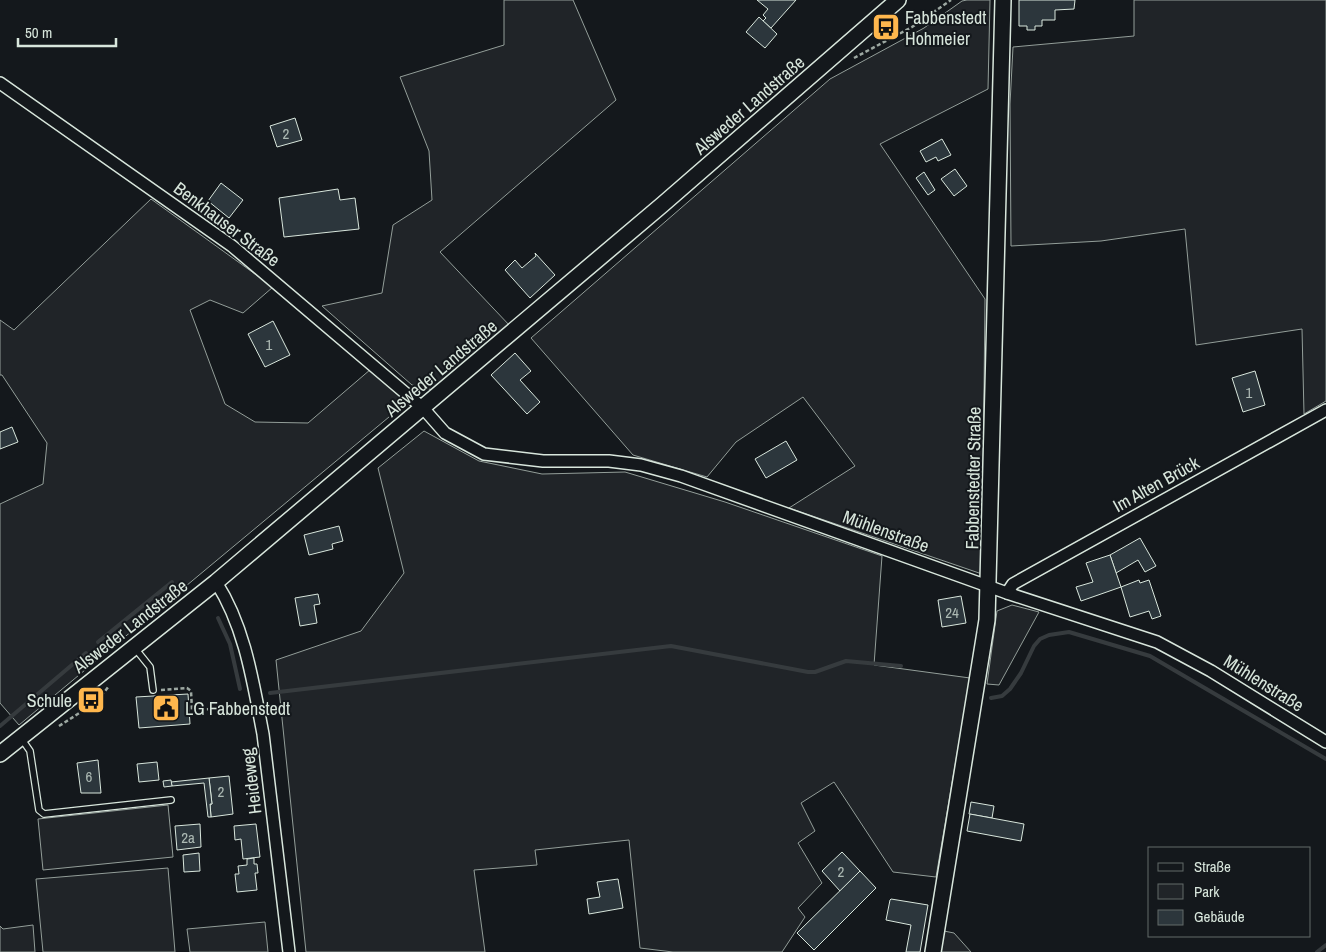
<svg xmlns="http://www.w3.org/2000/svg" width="1326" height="952" viewBox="0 0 1326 952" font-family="'Archivo Narrow',sans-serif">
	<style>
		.green { fill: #202428; stroke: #939e99 }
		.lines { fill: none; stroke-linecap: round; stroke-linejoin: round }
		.stream { stroke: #363b3e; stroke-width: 4 }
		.building { fill: #2c363c; stroke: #d8e6dc }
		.service-casing { stroke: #d8e6dc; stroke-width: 8 }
		.minor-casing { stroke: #d8e6dc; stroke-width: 14 }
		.tertiary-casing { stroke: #d8e6dc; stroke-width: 18 }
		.path { stroke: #9da8a2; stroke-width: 2.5; stroke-dasharray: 4 2.5; stroke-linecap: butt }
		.service { stroke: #14181c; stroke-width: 5.5 }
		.minor { stroke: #14181c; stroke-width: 11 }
		.tertiary { stroke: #14181c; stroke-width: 15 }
		.labels { text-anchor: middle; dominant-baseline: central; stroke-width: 4; stroke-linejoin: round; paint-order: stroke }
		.number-label { font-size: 15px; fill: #adbab4 }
		.poi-label { font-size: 18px; fill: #d8e6dc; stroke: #14181c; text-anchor: start }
		.street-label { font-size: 18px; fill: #d8e6dc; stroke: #14181c }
	</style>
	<rect width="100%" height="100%" fill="#14181c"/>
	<!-- green -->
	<g class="green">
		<path d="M504,0h69l43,100 -176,152 71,75 -78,63 -21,-5 -90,-79 60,-13 11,-68 39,-25 -3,-49 -29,-74 104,-32z"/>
		<path d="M967,0h23l-2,89 -108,55 105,155 -3,275 -193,-66 66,-42 -52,-69 -67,45 -29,35 -74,-22 -102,-117 299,-259 94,-51 38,-27z"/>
		<path d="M1134,0h192v401l-22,13 -2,-85 -106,16 -11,-116 -84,12 -90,5 -1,-142 3,-57 121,-11z"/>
		<path d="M151,199l122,88 -30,26 -33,-13 -20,10 35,94 30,18 53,1 63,-54 36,33 -388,323 -19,-22v-199l43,-20 4,-41 -45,-68h-2v-55l14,10z"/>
		<path d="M424,431l55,30 63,13 83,-2 100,30 157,54 -8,109 96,13 -34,199 -43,-5 -59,-90 -33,21 14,28 -17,12 24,40 -24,25 7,9 -23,35h-109l-33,-4 -11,-108 -94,10 2,15 -63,5 11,82h-179l-30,-292 85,-29 43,-58 -26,-105z"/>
		<path d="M1012,605l27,7 -40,73 -12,-1 10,-73z"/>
		<path d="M168,805l5,52 -130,13 -5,-51z"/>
		<path d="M168,868l7,84h-132l-7,-73z"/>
		<path d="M265,922l3,30h-78l-3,-23z"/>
		<path d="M33,925l2,27h-35v-26l3,3z"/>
		<path d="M944,931l10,2 17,19h-30z"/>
	</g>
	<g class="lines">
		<!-- stream -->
		<g class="stream">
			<path d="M218,618l12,26 10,45"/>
			<path d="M98,642l74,-60"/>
			<path d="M270,693l401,-47 137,26h7l31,-11 55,5"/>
			<path d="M991,698l11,-2 8,-7 11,-16 13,-27 6,-7 9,-4 20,-3 81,24 176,103"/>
			<path d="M0,726l86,-73"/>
			<path d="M1317,952l9,-7"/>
		</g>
	</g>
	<!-- building -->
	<g class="building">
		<path d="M757,0h39l-25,28 -8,-7 3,-3 -3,-3 5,-6z"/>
		<path d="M1019,0h56l-1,9 -19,1v10h-13v6h-7v4h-8v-4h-8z"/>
		<path d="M759,17l18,17 -12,14 -19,-16z"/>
		<path d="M295,118l7,22 -25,7 -7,-21z"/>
		<path d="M942,139l9,16 -13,6 -2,-4 -10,5 -6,-11z"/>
		<path d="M955,169l12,17 -13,10 -13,-17z"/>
		<path d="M924,172l11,18 -7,5 -12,-17z"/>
		<path d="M221,183l22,17 -14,18 -21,-17z"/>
		<path d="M338,189l2,11 15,-2 4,31 -75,8 -5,-39z"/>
		<path d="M535,253l20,22 -25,23 -25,-28 10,-10 7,8 14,-12z"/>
		<path d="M273,321l17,34 -25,12 -17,-33z"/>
		<path d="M515,353l16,18 -11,9 20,22 -13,12 -36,-39z"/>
		<path d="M1255,371l10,34 -22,7 -11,-34z"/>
		<path d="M12,427l6,15 -18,7v-17z"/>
		<path d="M786,441l11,19 -31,18 -11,-19z"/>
		<path d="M339,526l4,15 -11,3 1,5 -24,6 -5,-20z"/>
		<path d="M1140,538l16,28 -11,6 -7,-12 -22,13 -6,-18z"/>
		<path d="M1110,555l11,32 -40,14 -5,-14 17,-5 -7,-19z"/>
		<path d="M1139,580l1,3 9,-3 12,36 -9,3 -3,-8 -19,6 -9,-30z"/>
		<path d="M318,594l2,10 -6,1 3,18 -17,3 -5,-28z"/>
		<path d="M961,596l5,27 -24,4 -4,-27z"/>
		<path d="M188,694l2,30 -51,4 -3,-31z"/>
		<path d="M98,760l3,33h-20l-4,-30z"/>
		<path d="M157,762l2,18 -20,2 -2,-18z"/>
		<path d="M229,776l4,38 -22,3 -1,-13h2l-3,-26z"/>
		<path d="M209,778l3,26h-2l1,13h-3l-4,-34 -32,3 -1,-4z"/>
		<path d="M171,780l1,6 -8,1 -1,-6z"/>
		<path d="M971,802l23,4 -2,12 -23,-4z"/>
		<path d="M970,814l54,10 -3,17 -54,-10z"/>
		<path d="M200,824l1,23 -24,3 -2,-24z"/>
		<path d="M256,824l4,33 -17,2 -2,-20 -6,1 -1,-14z"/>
		<path d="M842,852l18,19 -20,20 -18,-20z"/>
		<path d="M199,853l1,18 -16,1 -1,-17z"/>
		<path d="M254,858v6h3l1,9h-3l2,17 -20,2 -2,-18h4l-1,-8 9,-1v-6z"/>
		<path d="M860,871l16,17 -62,62 -17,-17z"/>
		<path d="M618,879l5,29 -34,6 -2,-15 13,-2 -3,-15z"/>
		<path d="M891,899l37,6 -8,47h-14l5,-27 -25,-5 4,-20z"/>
	</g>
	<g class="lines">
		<!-- service casing -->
		<g class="service-casing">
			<g id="service">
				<path d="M134,647l16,20 3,23"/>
				<path d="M21,738l9,13 9,59 5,4 127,-14"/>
			</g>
		</g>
		<!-- minor casing -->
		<g class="minor-casing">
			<g id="minor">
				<path d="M0,83l232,163 191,162 22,25 39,21 59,7h66l32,4 40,11 326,117 150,49 54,29 115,71"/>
				<path d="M216,582c29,45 37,100 47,152l26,218"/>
				<path d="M1007,593l6,-9 313,-174"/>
			</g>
		</g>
		<!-- tertiary casing -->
		<g class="tertiary-casing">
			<g id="tertiary">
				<path d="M0,754l216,-172 446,-377 236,-205"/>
				<path d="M933,952l54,-332 16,-620"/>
			</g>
		</g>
		<!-- path -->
		<g class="path">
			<path d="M854,58l58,-31 39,-27"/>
			<path d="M161,690l26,-2 4,3 1,19 19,-1"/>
			<path d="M59,726c19,-12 38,-23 50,-40"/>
		</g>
		<!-- service -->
		<use href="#service" class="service"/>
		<!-- minor -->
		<use href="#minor" class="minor"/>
		<!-- tertiary -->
		<use href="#tertiary" class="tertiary"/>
	</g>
	<!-- icons -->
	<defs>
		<g id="bus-square" transform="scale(1.4375)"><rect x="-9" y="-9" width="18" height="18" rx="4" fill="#ffb74d" stroke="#14181c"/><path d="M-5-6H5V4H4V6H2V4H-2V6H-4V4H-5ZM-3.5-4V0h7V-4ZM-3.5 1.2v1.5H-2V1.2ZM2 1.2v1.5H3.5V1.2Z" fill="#111"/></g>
		<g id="civic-square" transform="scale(1.4375)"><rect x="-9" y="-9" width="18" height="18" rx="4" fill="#ffb74d" stroke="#14181c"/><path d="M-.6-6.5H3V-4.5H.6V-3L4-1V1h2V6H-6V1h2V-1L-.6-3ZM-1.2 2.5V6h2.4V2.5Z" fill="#111"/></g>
	</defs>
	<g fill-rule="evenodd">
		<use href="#bus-square" x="886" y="27"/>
		<use href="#bus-square" x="91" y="700"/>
		<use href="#civic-square" x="166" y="708"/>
	</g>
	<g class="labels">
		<!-- number labels -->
		<g class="number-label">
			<text x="286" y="133">2</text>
			<text x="269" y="344">1</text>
			<text x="1249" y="392">1</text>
			<text x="952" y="612">24</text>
			<text x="89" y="776">6</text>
			<text x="221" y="791">2</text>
			<text x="188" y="837">2a</text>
			<text x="841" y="871">2</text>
		</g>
		<!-- poi labels -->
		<g class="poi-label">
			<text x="905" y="17">Fabbenstedt<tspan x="905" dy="21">Hohmeier</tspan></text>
			<text x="72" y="700" text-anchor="end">Schule</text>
			<text x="185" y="708">LG Fabbenstedt</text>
		</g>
		<!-- street labels -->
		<g class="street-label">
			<text transform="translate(749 105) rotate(-41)">Alsweder Landstraße</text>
			<text transform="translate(227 224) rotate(37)">Benkhauser Straße</text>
			<text transform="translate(441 368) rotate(-40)">Alsweder Landstraße</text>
			<text transform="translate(973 478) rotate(-89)">Fabbenstedter Straße</text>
			<text transform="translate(1156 484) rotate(-29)">Im Alten Brück</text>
			<text transform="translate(886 531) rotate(20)">Mühlenstraße</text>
			<text transform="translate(130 626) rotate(-38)">Alsweder Landstraße</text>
			<text transform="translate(1264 683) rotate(32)">Mühlenstraße</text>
			<text transform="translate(251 781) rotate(-97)">Heideweg</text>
		</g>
	</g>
	<!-- legend -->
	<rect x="1148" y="847" width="162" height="90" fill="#14181c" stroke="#626a69"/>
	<rect x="1158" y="863" width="25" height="8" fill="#14181c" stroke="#626a69"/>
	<text x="1194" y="872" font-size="15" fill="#d8e6dc">Straße</text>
	<rect x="1158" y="884" width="25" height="15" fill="#202428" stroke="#626a69"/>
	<text x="1194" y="897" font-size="15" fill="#d8e6dc">Park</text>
	<rect x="1158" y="910" width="25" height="15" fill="#2c363c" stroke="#626a69"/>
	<text x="1194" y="922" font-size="15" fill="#d8e6dc">Gebäude</text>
	<!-- scale -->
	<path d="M18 38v8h98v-8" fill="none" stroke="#d8e6dc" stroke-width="2.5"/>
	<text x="25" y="38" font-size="15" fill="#d8e6dc" stroke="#14181c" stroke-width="4" paint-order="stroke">50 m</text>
</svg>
